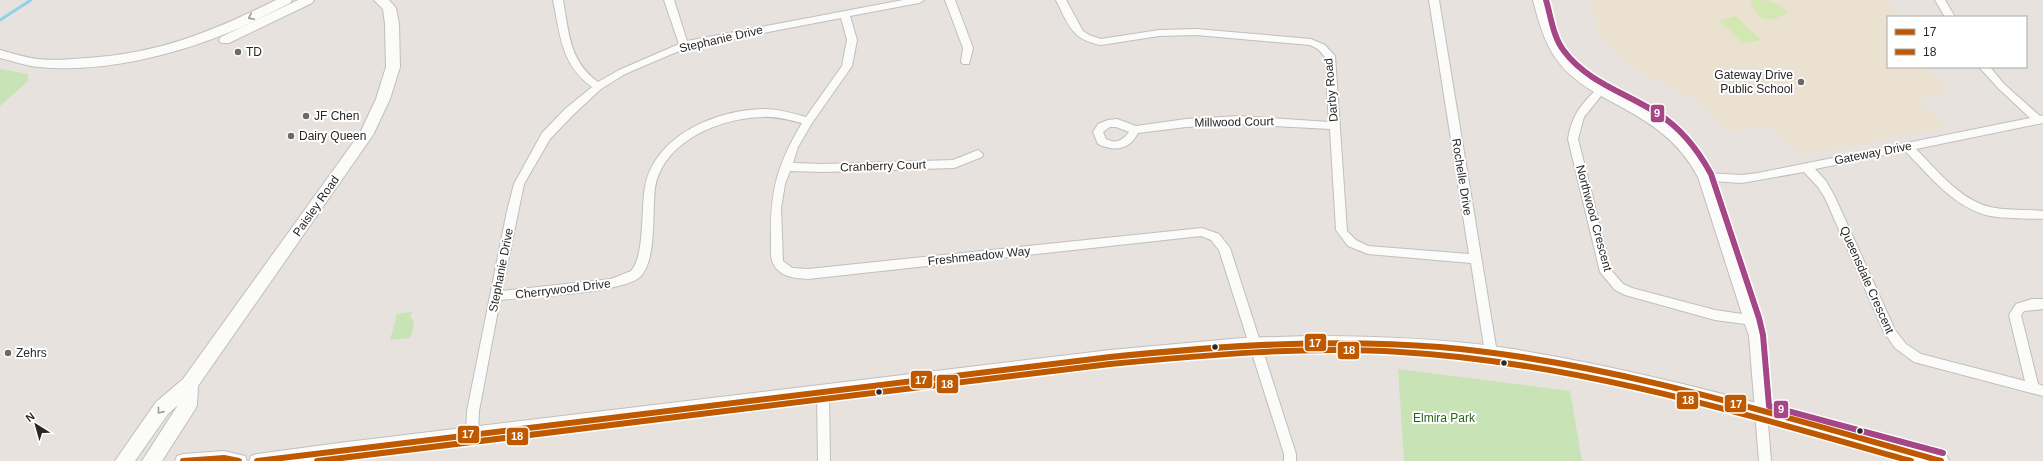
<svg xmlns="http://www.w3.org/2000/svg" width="2043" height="461" viewBox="0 0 2043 461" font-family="Helvetica,sans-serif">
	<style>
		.education { fill: #eae1d1 }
		.green { fill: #c8e3b5 }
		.pitch { fill: #d3e7b2 }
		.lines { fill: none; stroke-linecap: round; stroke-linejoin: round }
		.stream { stroke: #8fd2ea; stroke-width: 3 }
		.minor-casing { stroke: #c0bebf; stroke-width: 2 }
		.tertiary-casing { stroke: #c0bebf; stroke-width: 2 }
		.secondary-casing { stroke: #c0bebf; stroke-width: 2 }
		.minor { fill: #fbfbfa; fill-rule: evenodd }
		.tertiary { fill: #fbfbfa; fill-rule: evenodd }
		.secondary { fill: #fbfbfa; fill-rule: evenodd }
		.bus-1-casing { stroke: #fff; stroke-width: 9 }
		.bus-2-casing { stroke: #fff; stroke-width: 9 }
		.bus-3-casing { stroke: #fff; stroke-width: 9 }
		.bus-1 { stroke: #bf5900; stroke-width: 6 }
		.bus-2 { stroke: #bf5900; stroke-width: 6 }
		.bus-3 { stroke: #a54686; stroke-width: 6 }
		.oneway { stroke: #9c9c9c }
		.poi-dot { fill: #6b6967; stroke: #fff; stroke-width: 1.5 }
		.bus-dot { fill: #282828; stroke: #fff; stroke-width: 1.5 }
		.labels { text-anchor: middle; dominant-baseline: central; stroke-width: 4; stroke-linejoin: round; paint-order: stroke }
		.street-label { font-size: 12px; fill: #282828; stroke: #fff }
		.poi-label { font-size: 12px; fill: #282828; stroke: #fff; text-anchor: start }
		.park-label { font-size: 12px; fill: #286418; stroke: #fff }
		.line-badge { stroke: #fff; stroke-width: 1.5 }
		.badge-label { font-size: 11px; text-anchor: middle; font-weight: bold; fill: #fff }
	</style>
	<rect width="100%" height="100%" fill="#e7e2dd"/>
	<!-- education -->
	<path class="education" d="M1590,0h299l9,17h-10v50h38l24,25 -32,7 28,28 -146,29 -30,-31 -42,8 -25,-29 -60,-31 -25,-16 -18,-21z"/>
	<!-- green -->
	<g class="green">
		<path d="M0,69l28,5v7l-28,25z"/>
		<path d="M412,312l-2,5 4,4 -2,13 -3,4 -19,2 7,-26z"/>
		<path d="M1398,369l172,22 12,70h-178z"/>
	</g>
	<!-- pitch -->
	<g class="pitch">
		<path d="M1751,0c15,0 26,0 36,12l-1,2c-12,5 -23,11 -30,-3 -3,-3 -5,-6 -5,-11z"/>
		<path d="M1736,16l25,24 -18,4 -24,-24z"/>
	</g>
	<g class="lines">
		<!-- stream -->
		<path class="stream" d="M0,20l31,-20"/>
		<!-- minor casing -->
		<g class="minor-casing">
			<g id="minor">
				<path d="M553,0h10c6,33 6,61 35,82l21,-12 60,-26 -15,-44h10l13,41 216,-41h21l-5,3 -69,13 7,24 -5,26 -40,57 -14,24 -5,16 30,1 130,-4 25,-10 5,4 -1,3 -28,11 -131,4 -33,-1 -5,13 -4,24 2,53 9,7 16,1 394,-41 17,6 11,14 66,206v7h-12v-7l-65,-204 -8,-10 -10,-4 -393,43c-10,-1 -22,-1 -29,-8 -10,-8 -8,-20 -8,-31 -1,-49 6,-75 31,-117 -13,-3 -26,-7 -39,-6 -43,1 -100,24 -108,71 -3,23 2,73 -15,89 -18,16 -112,20 -140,23l-21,111 -1,22 -2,4 -4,2 -4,-2 -2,-4 1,-22 40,-200 7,-27 28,-51 23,-24 27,-22c-31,-22 -32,-53 -39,-87zM841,18l6,22 -5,26 -36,51c-14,-4 -28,-8 -42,-8 -48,1 -109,26 -119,78 -4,20 0,69 -14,84l-20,8 -109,12 22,-107 26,-45 23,-24 28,-26 24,-15 61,-26z"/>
				<path d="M945,0h10l18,48 -4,16h-6l-2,-2 2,-14z"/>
				<path d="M1056,0h10l17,31 6,4 12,4 58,-9 37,-1 115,10 14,6 10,11 12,175 9,9 12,6 101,8 -40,-254h10l58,353 -2,4 -4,1 -4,-1 -2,-4 -14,-90 -103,-9 -20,-8 -12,-16 -6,-101 -90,-5 -54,3 -48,6c-9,17 -23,19 -40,11l-5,-12 5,-8 10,-4 9,-1 19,7 50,-7 54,-3 89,6 -4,-65 -7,-8 -8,-4 -114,-10 -37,1 -58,9c-29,-5 -33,-21 -45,-45zM1110,127h6l13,5c-7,9 -13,12 -23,7l-3,-7z"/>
				<path d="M1533,0h10c4,17 7,37 17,52 23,34 66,45 98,67 21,13 36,32 48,54l36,2 16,-2 272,-55 -32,-30 -19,-21h11l14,17 36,32 3,-1v8l-127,26c21,21 44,51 74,58 17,4 36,2 53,4v8c-17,-1 -35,0 -53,-3 -36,-8 -60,-40 -85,-65l-90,18 11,12 9,16 60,133 11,14 15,10 104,27 -16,-66 7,-11 16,-5h11v10l-19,2 -3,4 17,69 5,2v10l-129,-34 -19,-14 -11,-16 -59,-134 -7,-11 -14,-15 -62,11 -32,-2 51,155 10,125h-12l-10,-125 -4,-12 -30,-4 -90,-25 -10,-5 -15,-18 -32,-133c3,-20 11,-33 26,-47 -40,-24 -50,-48 -61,-92zM1601,96c42,23 74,38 97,81l44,137 -27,-4 -83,-22 -9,-4 -12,-14 -33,-131 6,-22z"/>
				<path d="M1935,0h10l10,17h-10z"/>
				<path d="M823,387l4,1 2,4 1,69h-12l-1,-69 2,-4z"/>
			</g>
		</g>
		<!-- tertiary casing -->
		<g class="tertiary-casing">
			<g id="tertiary">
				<path d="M276,0h16l-2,3c-20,10 -40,21 -60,29 -58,24 -129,41 -191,35 -13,-1 -26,-6 -39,-9v-8c12,3 26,8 38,9 17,2 33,0 49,-1 73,-5 124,-26 189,-58z"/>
				<path d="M298,0h16l-2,3 -83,40h-8l-2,-3 2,-3z"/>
				<path d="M1308,336c66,0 132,2 198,12 148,23 291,66 435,106l6,2 2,5h-34c-156,-44 -312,-91 -473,-107 -111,-12 -222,-2 -332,9l-798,98h-63l2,-5 6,-2 82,-11 771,-93 132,-12z"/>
				<path d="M224,451l21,5 2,5h-72l2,-5 6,-2z"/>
			</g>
		</g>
		<!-- secondary casing -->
		<g class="secondary-casing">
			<path id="secondary" d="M374,0h15l7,8 3,16 1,43 -10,32 -17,36 -175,251 -1,19 -3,6 -32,50h-20l36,-56 -10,9 -33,47h-20l41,-59 27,-23 177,-246 16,-34 10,-32 -1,-43 -2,-15z"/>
		</g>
		<!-- minor -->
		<use href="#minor" class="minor"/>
		<!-- tertiary -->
		<use href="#tertiary" class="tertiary"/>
		<!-- secondary -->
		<use href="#secondary" class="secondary"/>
		<!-- bus-1 casing -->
		<g class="bus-1-casing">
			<g id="bus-1">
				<path d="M183,461l41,-3 15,3"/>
				<path d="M257,461l853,-104c110,-11 220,-19 330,-10 171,15 337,68 501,114"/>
			</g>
		</g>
		<!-- bus-2 casing -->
		<g class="bus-2-casing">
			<path id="bus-2" d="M317,461l793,-97c96,-9 193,-18 290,-12 174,10 344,62 511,109"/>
		</g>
		<!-- bus-3 casing -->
		<g class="bus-3-casing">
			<path id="bus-3" d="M1546,0c5,17 7,37 18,51 23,31 62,42 93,62 24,15 41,37 54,61l48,144 4,17 6,71 174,47"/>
		</g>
		<!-- bus-1 -->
		<use href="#bus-1" class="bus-1"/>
		<!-- bus-2 -->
		<use href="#bus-2" class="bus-2"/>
		<!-- bus-3 -->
		<use href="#bus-3" class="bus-3"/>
	</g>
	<!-- one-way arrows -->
	<defs><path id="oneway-chevron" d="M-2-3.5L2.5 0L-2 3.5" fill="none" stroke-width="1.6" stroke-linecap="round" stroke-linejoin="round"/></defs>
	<g class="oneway">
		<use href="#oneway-chevron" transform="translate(251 17) rotate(154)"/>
		<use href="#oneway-chevron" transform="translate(160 411) rotate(129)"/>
	</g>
	<!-- markers -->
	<g class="poi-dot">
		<circle cx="238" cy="52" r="4"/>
		<circle cx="1801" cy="82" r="4"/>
		<circle cx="306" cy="116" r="4"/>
		<circle cx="291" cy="136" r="4"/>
		<circle cx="8" cy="353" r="4"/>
	</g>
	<g class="bus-dot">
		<circle cx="1215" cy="347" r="3.5"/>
		<circle cx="1504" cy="363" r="3.5"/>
		<circle cx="879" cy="392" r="3.5"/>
		<circle cx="1860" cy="431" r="3.5"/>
	</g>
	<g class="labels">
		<!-- street labels -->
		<g class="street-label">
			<text transform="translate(721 39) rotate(-13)">Stephanie Drive</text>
			<text transform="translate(1331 90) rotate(-95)">Darby Road</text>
			<text transform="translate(1234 122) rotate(-1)">Millwood Court</text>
			<text transform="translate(1873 153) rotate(-11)">Gateway Drive</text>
			<text transform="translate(883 166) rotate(-2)">Cranberry Court</text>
			<text transform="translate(1462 177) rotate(81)">Rochelle Drive</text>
			<text transform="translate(316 206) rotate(-55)">Paisley Road</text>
			<text transform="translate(1594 218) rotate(75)">Northwood Crescent</text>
			<text transform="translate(979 256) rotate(-6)">Freshmeadow Way</text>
			<text transform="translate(501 270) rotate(-79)">Stephanie Drive</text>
			<text transform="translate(1867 280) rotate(66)">Queensdale Crescent</text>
			<text transform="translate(563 289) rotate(-7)">Cherrywood Drive</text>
		</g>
		<!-- poi labels -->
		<g class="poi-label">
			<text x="246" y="52">TD</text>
			<text x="1793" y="75" text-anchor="end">Gateway Drive<tspan x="1793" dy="14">Public School</tspan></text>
			<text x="314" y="116">JF Chen</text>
			<text x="299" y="136">Dairy Queen</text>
			<text x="16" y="353">Zehrs</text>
		</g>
		<!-- park labels -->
		<g class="park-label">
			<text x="1444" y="418">Elmira Park</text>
		</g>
	</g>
	<g class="line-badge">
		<rect x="1650" y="104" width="15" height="19" rx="4" fill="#a54686"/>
		<rect x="1304" y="333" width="23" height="19" rx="4" fill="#bf5900"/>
		<rect x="1337" y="341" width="23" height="19" rx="4" fill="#bf5900"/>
		<rect x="910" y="370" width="23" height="19" rx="4" fill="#bf5900"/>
		<rect x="936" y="374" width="23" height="20" rx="4" fill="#bf5900"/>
		<rect x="1676" y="391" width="23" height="19" rx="4" fill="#bf5900"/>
		<rect x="1724" y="394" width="23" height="19" rx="4" fill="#bf5900"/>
		<rect x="1773" y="400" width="16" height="19" rx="4" fill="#a54686"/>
		<rect x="457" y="425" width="23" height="19" rx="4" fill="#bf5900"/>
		<rect x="506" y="427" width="23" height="19" rx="4" fill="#bf5900"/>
	</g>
	<g class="badge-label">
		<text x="1657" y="117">9</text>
		<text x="1315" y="347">17</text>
		<text x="1349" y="354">18</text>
		<text x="921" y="384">17</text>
		<text x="947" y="388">18</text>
		<text x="1688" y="404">18</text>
		<text x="1736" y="408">17</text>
		<text x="1781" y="413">9</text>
		<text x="468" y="438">17</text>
		<text x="517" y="440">18</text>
	</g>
	<!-- legend -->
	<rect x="1887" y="16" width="140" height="52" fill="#ffffff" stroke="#a9a9a9"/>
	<rect x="1895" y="29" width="20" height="6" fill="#bf5900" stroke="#a9a9a9"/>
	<text x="1923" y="36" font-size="12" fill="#282828">17</text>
	<rect x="1895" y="49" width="20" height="6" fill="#bf5900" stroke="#a9a9a9"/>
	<text x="1923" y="56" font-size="12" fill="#282828">18</text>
	<!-- north arrow -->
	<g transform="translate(36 425) rotate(323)" stroke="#ffffff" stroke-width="3" paint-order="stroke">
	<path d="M0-3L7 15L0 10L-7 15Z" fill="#282828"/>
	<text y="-6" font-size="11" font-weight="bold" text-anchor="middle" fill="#282828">N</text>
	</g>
</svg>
